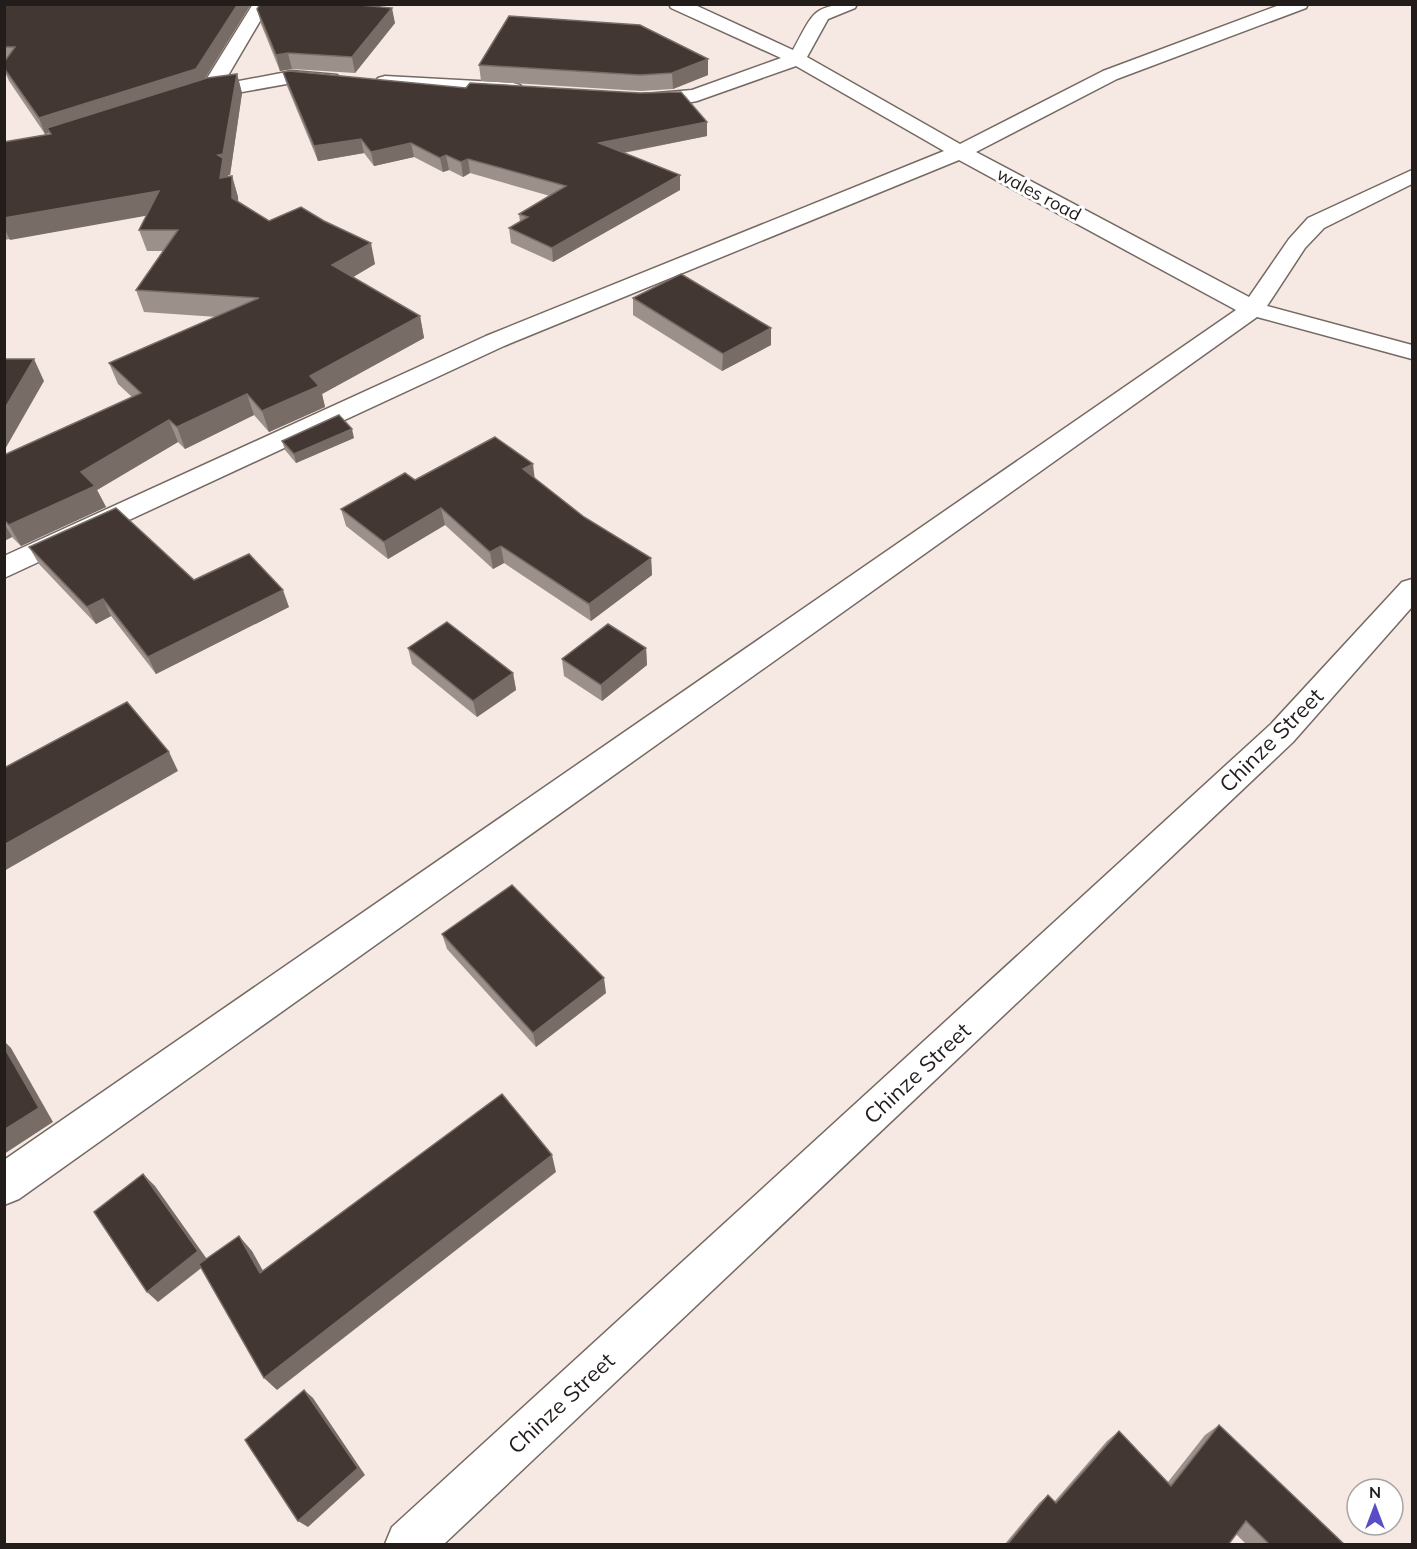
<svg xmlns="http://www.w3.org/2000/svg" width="1417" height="1549" viewBox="0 0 1417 1549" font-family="Mulish,sans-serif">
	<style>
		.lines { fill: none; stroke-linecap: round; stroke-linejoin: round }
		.minor-casing { stroke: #756963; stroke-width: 3 }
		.minor { fill: #fff; fill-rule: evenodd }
		.wall { fill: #9c908a }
		.shaded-wall { fill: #786c67 }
		.building { fill: #423732; stroke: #786c67; stroke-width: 1.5 }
		.labels { text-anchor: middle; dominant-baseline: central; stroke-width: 6; stroke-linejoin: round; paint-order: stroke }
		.far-street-label { font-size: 18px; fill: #221d1b; stroke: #fff }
		.street-label { font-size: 22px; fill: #221d1b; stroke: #fff }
	</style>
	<rect width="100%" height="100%" fill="#f6e8e2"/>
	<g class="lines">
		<!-- minor casing -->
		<g class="minor-casing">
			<g id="minor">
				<path d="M253,4h17l-47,80 69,-13 45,4 3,4 -3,4h-45l-94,17 -7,-2 -3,-4 3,-4 10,-2z"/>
				<path d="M669,4h24l100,46c20,-36 19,-46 64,-46l-2,4 -27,11 -21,38 153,87 143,-73 179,-67h26l-2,4 -189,71 -141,73 273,145 40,-58 19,-21 104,-48v14l-88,44 -19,20 -38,58 145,39v14l-155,-42 -1238,882 -15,6v-45l1232,-850 -277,-150 -455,186 -500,232v-22l482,-220 458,-185 -148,-85 -99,35 -15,3 -47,-1 -3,-4 3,-4 57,-5 89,-32 -110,-50z"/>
				<path d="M385,76l128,7 7,2 3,4 -3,4 -7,2 -135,-9 -3,-4 3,-4z"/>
				<path d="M1412,579v28l-119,135 -849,802h-59l7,-17 879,-803 131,-142z"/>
			</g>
		</g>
		<!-- minor -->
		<use href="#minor" class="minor"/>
	</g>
	<!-- wall -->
	<g class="wall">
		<path d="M4,4h247l-47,75 33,-5 5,19 -12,82h-2v2l4,-1 6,21v4l31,20 106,43 -22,13 67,39 4,22 -102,56 3,13 -56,25 -15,-17 -69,34 -7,-7 -81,48 9,17 -85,39 -9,-9 -8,4v-86l128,-58 -14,-13 -9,-21 108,-46 -73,-5 -8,-22 27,-39h-16l-8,-21 8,-15 -143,25v-98l45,-8v-1l-4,1 -36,-53 -5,-11z"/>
		<path d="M260,4h128l-9,3 16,16 -40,50 -63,-4 -12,2 -19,-47 -4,-15z"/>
		<path d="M479,65l229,10 -35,14 -32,2 -160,-10z"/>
		<path d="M283,72l424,50v14l-83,17 56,22v15l-127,72 -42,-19 -2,-15 11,-6 -1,-8 31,-18 -80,-23 -7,4 -14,-7 -6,2 -29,-15 -40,9 -10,-13 -46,8 -31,-75z"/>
		<path d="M633,298l138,47 -49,26 -89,-56z"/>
		<path d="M354,438l-58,25 -11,-13 -3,-9z"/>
		<path d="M534,478l50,39 67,41 1,17 -61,46 -87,-58 -11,6 -48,-44 -57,34 -42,-33 -5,-17z"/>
		<path d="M29,547l165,33 95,27 -133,67 -45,-58 -15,8 -57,-60z"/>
		<path d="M408,648l105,25 3,17 -39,27 -65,-53z"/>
		<path d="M646,648l1,17 -45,36 -38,-25 -2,-17z"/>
		<path d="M442,934l164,59 -70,54 -89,-98z"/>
		<path d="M1219,1425l126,120h-98l-11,-11 -8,11h-224l35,-42 9,-8 6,7 53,-61 12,-10 49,51 37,-47z"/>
	</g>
	<!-- shaded-wall -->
	<g class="shaded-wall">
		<path d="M238,4h13l-50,81 -154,43 2,5 -4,1 -6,-16z"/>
		<path d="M326,4h62l-59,14z"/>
		<path d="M392,8l3,15 -40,50 -3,-16z"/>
		<path d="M288,53l4,16 -12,2 -4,-16z"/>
		<path d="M708,59v16l-35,14 -1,-16z"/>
		<path d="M237,74l5,19 -12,82h-2l1,3h-9l-2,-23z"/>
		<path d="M707,122v14l-107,21 -1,-14z"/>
		<path d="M361,139l3,14 -46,8 -4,-15z"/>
		<path d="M411,143l3,14 -40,9 -3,-14z"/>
		<path d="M446,155l3,15 -6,2 -3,-14z"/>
		<path d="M468,159l2,14 -7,4 -2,-15z"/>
		<path d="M680,175v15l-127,72 -1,-14z"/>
		<path d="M232,176l6,21 1,21 -7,-20z"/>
		<path d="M159,191l8,21 -157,28 -6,-12v-10z"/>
		<path d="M371,243l4,21 -37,22 -6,-21z"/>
		<path d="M420,316l4,22 -102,56 3,13 -56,25 -7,-21 48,-35z"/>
		<path d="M771,328v17l-49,26 1,-17z"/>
		<path d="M34,359l10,22 -40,70v-41z"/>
		<path d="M247,394l7,21 -69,34 -8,-22z"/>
		<path d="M169,420l9,22 -81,48 9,17 -85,39 -12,-21 72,-53z"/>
		<path d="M352,429l2,9 -58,25 -2,-9z"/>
		<path d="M533,464l2,17 -12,-12z"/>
		<path d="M441,508l4,17 -57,34 -4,-17z"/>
		<path d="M4,523l8,14 -8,4z"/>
		<path d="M501,546l3,17 -11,6 -3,-17z"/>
		<path d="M651,558l1,17 -61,46 -2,-17z"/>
		<path d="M283,590l6,17 -133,67 -8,-17z"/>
		<path d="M103,599l8,17 -15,8 -9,-17z"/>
		<path d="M646,648l1,17 -45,36 -1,-16z"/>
		<path d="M513,673l3,17 -39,27 -4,-16z"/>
		<path d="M169,752l9,19 -174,100v-26z"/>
		<path d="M604,978l2,15 -70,54 -3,-14z"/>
		<path d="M4,1041l7,7 42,74 -49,32z"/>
		<path d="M552,1155l4,17 -279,218 -13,-12z"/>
		<path d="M143,1174l12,12 54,76 -51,40 -11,-10z"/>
		<path d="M239,1236l13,15 20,36 -12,-14z"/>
		<path d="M304,1390l9,8 52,77 -57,52 -10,-6z"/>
	</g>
	<!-- building -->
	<g class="building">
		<path d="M4,4h234l-42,65 -157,49 -35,-50v-6l11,-15h-11z"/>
		<path d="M260,4h89l43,4 -40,49 -64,-4 -12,2 -19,-46z"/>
		<path d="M509,16l131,9 68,34 -36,14 -32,2 -161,-10z"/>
		<path d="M289,71l177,17 4,-5 170,10 41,-1 26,30 -108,21 81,32 -128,73 -43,-20 19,-11 -9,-3 47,-28 -98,-27 -7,3 -15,-7 -6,3 -29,-15 -40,9 -10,-13 -47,7 -31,-74z"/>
		<path d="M237,74l-14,80 -5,1 5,3 -3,20 12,-2v22l37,23 32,-14 23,14 47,22 -39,22 88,51 -110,60 9,10 -57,25 -15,-17 -70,33 -8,-7 -88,52 14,14 -86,39 -5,-5v-65l137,-62 -32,-30 150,-65 -123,-8 42,-60h-39l20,-39 -155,27v-76l47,-8 -4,-6 160,-50z"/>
		<path d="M681,274l90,54 -48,26 -90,-56z"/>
		<path d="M4,359h30l-30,51z"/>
		<path d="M339,415l13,14 -58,25 -12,-13z"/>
		<path d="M495,437l38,27 -10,5 61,48 67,41 -62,46 -88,-58 -11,6 -49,-44 -57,34 -43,-33 64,-36 10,7z"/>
		<path d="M116,508l78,72 55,-26 34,36 -135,67 -45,-58 -16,8 -58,-60z"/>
		<path d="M447,622l66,51 -40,28 -65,-53z"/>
		<path d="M608,624l38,24 -45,37 -39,-26z"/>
		<path d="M127,702l42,50 -165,93v-77z"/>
		<path d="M512,885l92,93 -71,55 -91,-99z"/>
		<path d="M4,1047l35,61 -35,22z"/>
		<path d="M502,1094l50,61 -288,223 -65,-114 40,-28 21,37z"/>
		<path d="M143,1174l55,77 -51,41 -53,-80z"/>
		<path d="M304,1390l54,78 -60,53 -53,-81z"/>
		<path d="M1219,1425l126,120h-75l-24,-24 -18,24h-221l41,-50 8,8 63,-72 52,55z"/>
	</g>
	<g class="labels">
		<!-- far-street labels -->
		<g class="far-street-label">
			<text transform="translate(1039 194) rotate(28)">wales road</text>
		</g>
		<!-- street labels -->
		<g class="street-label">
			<text transform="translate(1271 740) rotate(-45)">Chinze Street</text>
			<text transform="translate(917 1073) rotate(-43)">Chinze Street</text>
			<text transform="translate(561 1403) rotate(-43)">Chinze Street</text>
		</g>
	</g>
	<!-- border -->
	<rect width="1417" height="1549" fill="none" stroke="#221d1b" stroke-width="12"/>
	<!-- north arrow -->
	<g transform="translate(1375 1507)"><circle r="28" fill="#ffffff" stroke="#a7a5a4" stroke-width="1.5"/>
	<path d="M0-4.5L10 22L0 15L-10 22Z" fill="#594cc4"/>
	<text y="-9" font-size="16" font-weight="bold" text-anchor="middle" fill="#221d1b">N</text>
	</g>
</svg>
